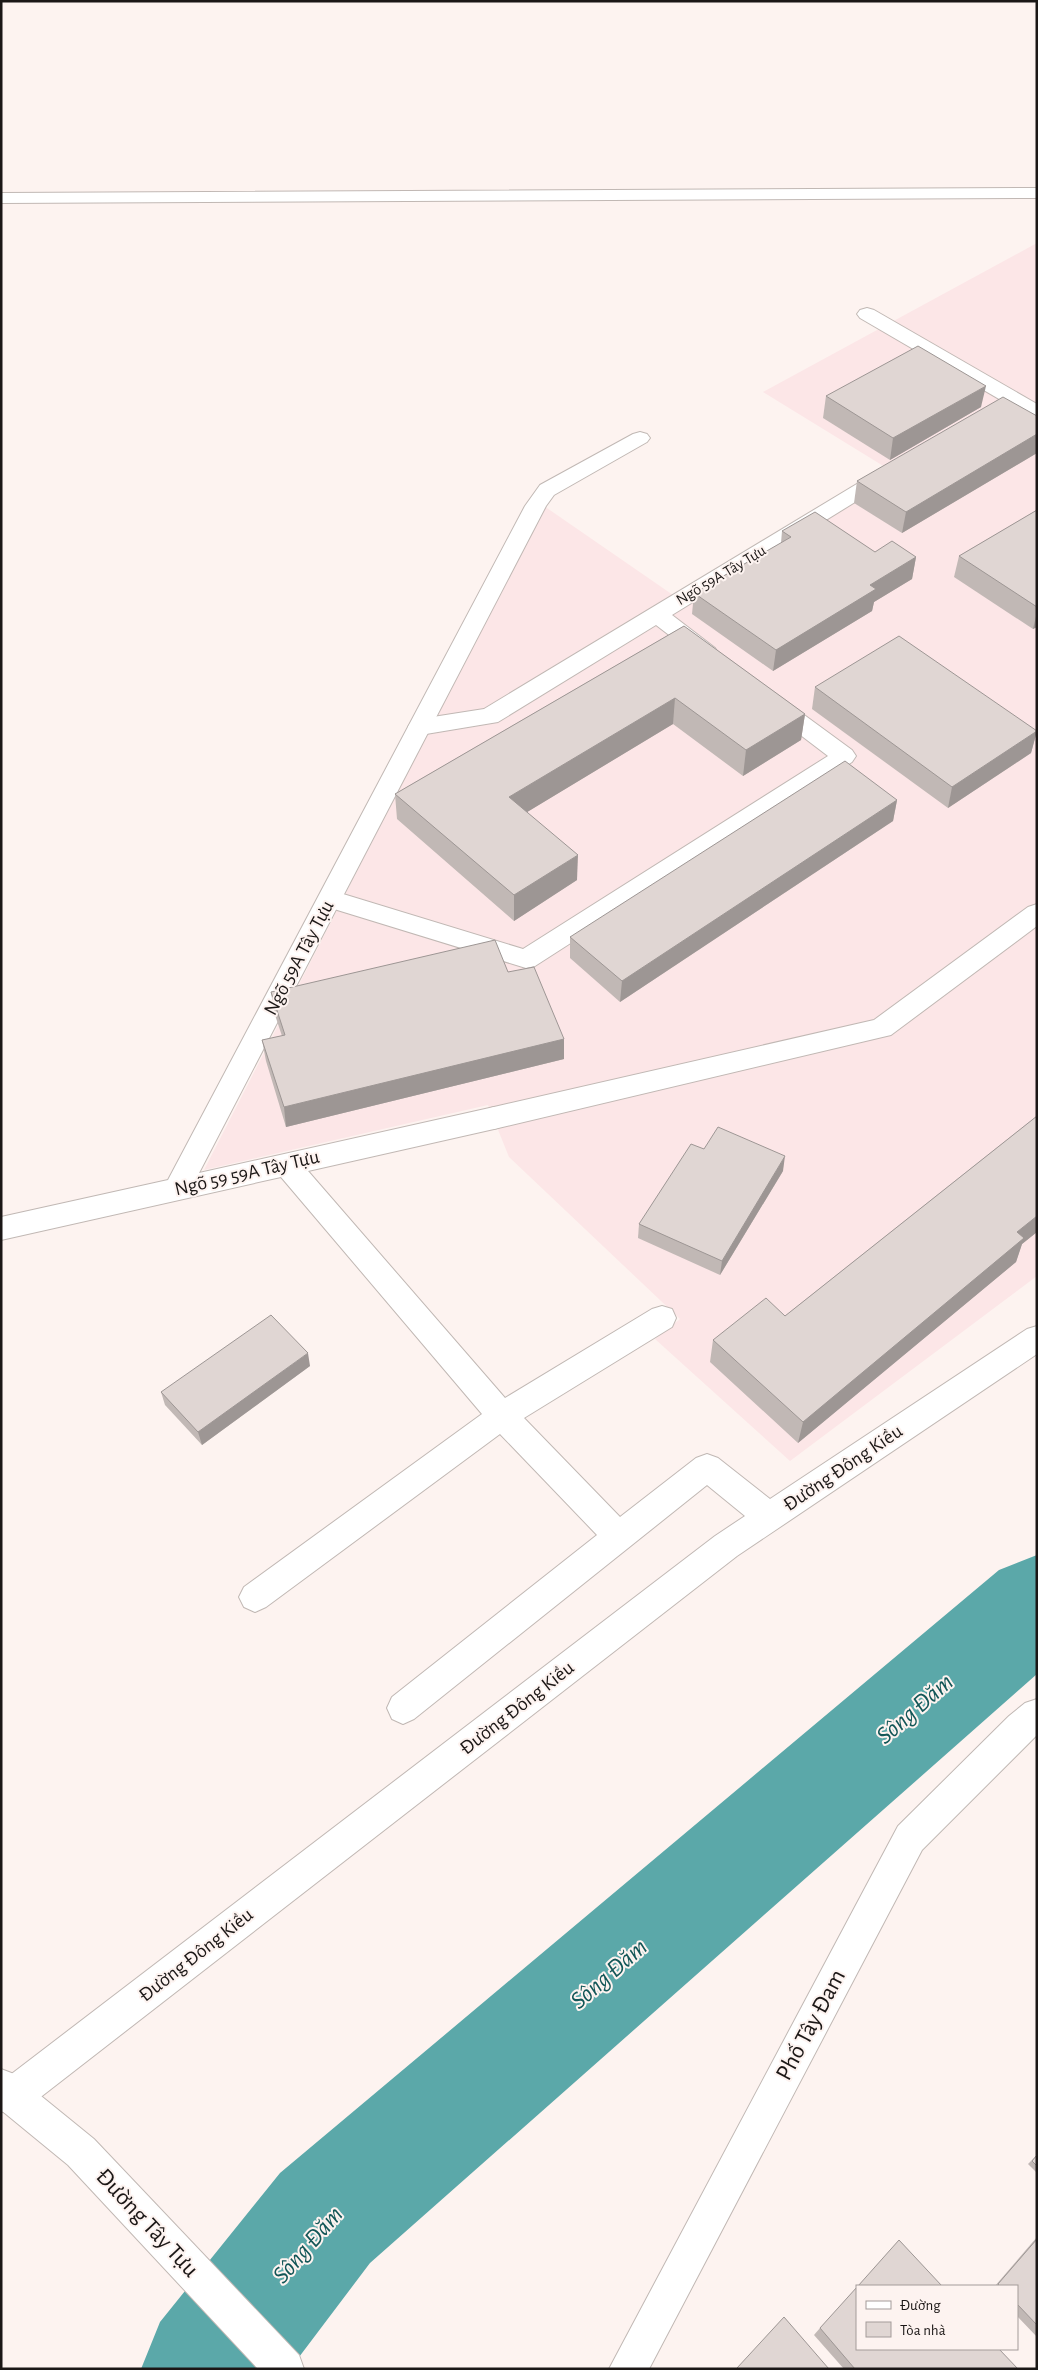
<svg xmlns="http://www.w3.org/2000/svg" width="1038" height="2370" viewBox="0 0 1038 2370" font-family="'Alegreya Sans',sans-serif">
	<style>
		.education { fill: #fce6e7 }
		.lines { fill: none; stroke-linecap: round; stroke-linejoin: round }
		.river { fill: #5ba8a9; fill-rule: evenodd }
		.lane-casing { stroke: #c1b8b4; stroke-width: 2 }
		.street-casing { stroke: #c1b8b4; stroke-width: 2 }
		.primary-casing { stroke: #c1b8b4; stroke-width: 2 }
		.lane { fill: #fff; fill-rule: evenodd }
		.street { fill: #fff; fill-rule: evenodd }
		.primary { fill: #fff; fill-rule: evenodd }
		.wall { fill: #c1b8b5 }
		.shaded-wall { fill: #9d9694 }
		.building { fill: #e0d6d3; stroke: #9d9694 }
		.labels { text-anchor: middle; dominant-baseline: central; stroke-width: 4; stroke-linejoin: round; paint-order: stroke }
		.far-street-label { font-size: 16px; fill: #1b1716; stroke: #fdf3f0 }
		.street-label { font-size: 20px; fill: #1b1716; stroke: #fdf3f0 }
		.near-street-label { font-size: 24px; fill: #1b1716; stroke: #fdf3f0 }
		.near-water-label { font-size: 25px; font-style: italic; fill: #125657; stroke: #fdf3f0 }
	</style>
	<rect width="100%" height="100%" fill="#fdf3f0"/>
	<!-- education -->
	<path class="education" d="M1037,243v1033l-247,185 -135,-122 25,-20 -171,-162 -21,-52 -284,65 340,-664 129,89 212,-128 -122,-75z"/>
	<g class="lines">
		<!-- river -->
		<path class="river" d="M1037,1555v119l-667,589 -80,106h-149l19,-47 120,-149 719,-603z"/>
		<!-- lane casing -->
		<g class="lane-casing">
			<g id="lane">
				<path d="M867,308l7,2 163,94v15l-7,-2 -170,-99 -3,-4 3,-4z"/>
				<path d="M887,468l7,2 3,4 -3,4 -222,137 43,33 3,5 -3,5 -8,2 -8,-2 -43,-33 -158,97 -78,13 -8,-2 -4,-6 4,-6 8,-2 64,-10 396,-239z"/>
				<path d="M773,695l8,3 71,52 4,6 -4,6 -317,204 -9,2 -205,-63 -3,-6 3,-6 9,-3 193,59 305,-193 -63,-48 -3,-5 3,-5z"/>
				<path d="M1037,904v22l-146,109 -397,94 -9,-3 -4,-8 4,-8 9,-3 380,-87 154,-113z"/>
			</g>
		</g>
		<!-- street casing -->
		<g class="street-casing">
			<g id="street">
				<path d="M1037,188v10l-1036,5v-10z"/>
				<path d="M640,432l7,2 3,4 -3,4 -93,53 -8,11 -347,667 295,-66 9,3 4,8 -4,8 -9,3 -186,42 197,227 147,-89 10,-3 10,3 4,9 -4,9 -148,91 96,99 76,-59 11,-4 11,4 52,41 257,-170 10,-3v28l-300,202 -713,554 -13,5 -10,-4v-29l714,-546 30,-20 -38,-31 -293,234 -11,5 -11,-5 -5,-11 5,-11 205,-162 -97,-101 -234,173 -11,5 -11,-5 -5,-10 5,-10 238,-173 -201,-237 -280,63v-23l167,-37 357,-674 15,-21 93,-51z"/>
				<path d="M1037,1699v36l-115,115 -273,519h-40l289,-543 111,-110 16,-13z"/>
			</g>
		</g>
		<!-- primary casing -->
		<g class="primary-casing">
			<path id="primary" d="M1,2069l13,5 80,65 205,216 5,14h-46l-190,-204 -67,-55z"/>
		</g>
		<!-- lane -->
		<use href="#lane" class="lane"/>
		<!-- street -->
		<use href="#street" class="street"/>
		<!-- primary -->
		<use href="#primary" class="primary"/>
	</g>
	<!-- wall -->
	<g class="wall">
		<path d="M826,396l155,11 -91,53 -67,-42z"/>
		<path d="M1037,416v37l-135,80 -48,-30 3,-22z"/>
		<path d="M1037,510v117l-4,2 -79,-52 5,-21z"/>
		<path d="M782,531l93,21 41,5 -4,22 -38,23 -2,9 -99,60 -81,-57 2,-21 87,-50z"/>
		<path d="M684,626l121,88 -4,26 -58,36 -70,-52 -146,88 50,68 -63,41 -117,-102 -2,-25z"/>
		<path d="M815,687l222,44 -6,22 -83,55 -136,-99z"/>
		<path d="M897,800l-4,21 -273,181 -50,-44v-21z"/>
		<path d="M508,972l56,67v20l-278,68 -20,-66 -4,-21 20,-4 -8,-24 -3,-20z"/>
		<path d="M1037,1116v116l-15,12 -6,18 -218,181 -88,-81 3,-22 72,-24z"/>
		<path d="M783,1171l-63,104 -82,-37 1,-14z"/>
		<path d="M310,1366l-108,79 -37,-40 -4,-13z"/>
		<path d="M1037,2155v18l-9,-9z"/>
		<path d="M1037,2237v100l-20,-21v-30h-22z"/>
		<path d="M820,2328l198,41h-174l-30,-34z"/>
	</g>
	<!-- shaded-wall -->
	<g class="shaded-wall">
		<path d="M986,386l-5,21 -91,53 3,-22z"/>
		<path d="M1037,434v19l-135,80 4,-21z"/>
		<path d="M916,557l-4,22 -38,23 -2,9 -99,60 3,-21 94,-65z"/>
		<path d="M1037,612v15l-4,2z"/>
		<path d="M675,698l-2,26 -164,99v-26z"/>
		<path d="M805,714l-4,26 -58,36 3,-26z"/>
		<path d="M1037,731l-6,22 -83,55 4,-21z"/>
		<path d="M897,800l-4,21 -273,181 2,-21z"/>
		<path d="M578,855l-1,25 -63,41v-26z"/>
		<path d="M564,1039v20l-278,68 -2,-20z"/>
		<path d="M785,1156l-2,15 -63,104 2,-14z"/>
		<path d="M1037,1216v16l-15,12 -6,18 -218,181 5,-21 214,-190z"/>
		<path d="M308,1353l2,13 -108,79 -4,-13z"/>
	</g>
	<!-- building -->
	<g class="building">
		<path d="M918,346l68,40 -93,52 -67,-42z"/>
		<path d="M1003,397l34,19v18l-131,78 -49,-31z"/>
		<path d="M1037,510v97l-78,-51z"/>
		<path d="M815,512l60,40 17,-11 24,16 -46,28 6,4 -100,61 -82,-57 97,-56 -9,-6z"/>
		<path d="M684,626l121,88 -59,36 -71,-52 -166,99 69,58 -64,40 -119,-101z"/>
		<path d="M899,636l138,95 -85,56 -137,-100z"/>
		<path d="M845,761l52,39 -275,181 -52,-44z"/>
		<path d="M495,940l13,32 26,-5 30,72 -280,68 -22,-67 23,-5 -14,-43z"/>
		<path d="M1037,1116v100l-20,16 7,6 -221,184 -90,-82 53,-42 19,18z"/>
		<path d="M718,1127l67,29 -63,105 -83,-37 52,-80 13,5z"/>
		<path d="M271,1315l37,38 -110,79 -37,-40z"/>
		<path d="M1037,2155v11l-5,-5z"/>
		<path d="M1037,2239v86l-20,-21v-18h-17l-2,-2z"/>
		<path d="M899,2240l43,46h-84z"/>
		<path d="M857,2287v62h142l19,20h-163l-35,-41z"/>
		<path d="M784,2317l45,52h-91l-1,-1z"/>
	</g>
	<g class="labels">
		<!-- far-street labels -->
		<g class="far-street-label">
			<text transform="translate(721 575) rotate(-31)">Ngõ 59A Tây Tựu</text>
		</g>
		<!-- street labels -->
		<g class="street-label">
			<text transform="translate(299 958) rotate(-62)">Ngõ 59A Tây Tựu</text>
			<text transform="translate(247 1173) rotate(-13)">Ngõ 59 59A Tây Tựu</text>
			<text transform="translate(843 1468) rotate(-34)">Đường Đông Kiều</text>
			<text transform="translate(517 1708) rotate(-38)">Đường Đông Kiều</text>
			<text transform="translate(196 1955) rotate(-38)">Đường Đông Kiều</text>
		</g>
		<!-- near-street labels -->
		<g class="near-street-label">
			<text transform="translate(811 2025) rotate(-62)">Phố Tây Đam</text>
			<text transform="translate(147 2223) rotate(47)">Đường Tây Tựu</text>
		</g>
		<!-- near-water labels -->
		<g class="near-water-label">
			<text transform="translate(915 1709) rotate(-41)">Sông Đăm</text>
			<text transform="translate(609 1974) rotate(-41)">Sông Đăm</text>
			<text transform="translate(308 2245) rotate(-49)">Sông Đăm</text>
		</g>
	</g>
	<!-- border -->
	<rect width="1038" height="2370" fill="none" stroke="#1b1716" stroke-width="5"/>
	<!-- legend -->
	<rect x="856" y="2285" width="162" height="65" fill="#fdf3f0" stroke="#a39b99"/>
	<rect x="866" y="2301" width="25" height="8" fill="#ffffff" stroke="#a39b99"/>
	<text x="900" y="2310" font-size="15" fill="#1b1716">Đường</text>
	<rect x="866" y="2322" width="25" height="15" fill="#e0d6d3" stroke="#a39b99"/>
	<text x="900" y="2335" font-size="15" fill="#1b1716">Tòa nhà</text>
</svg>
